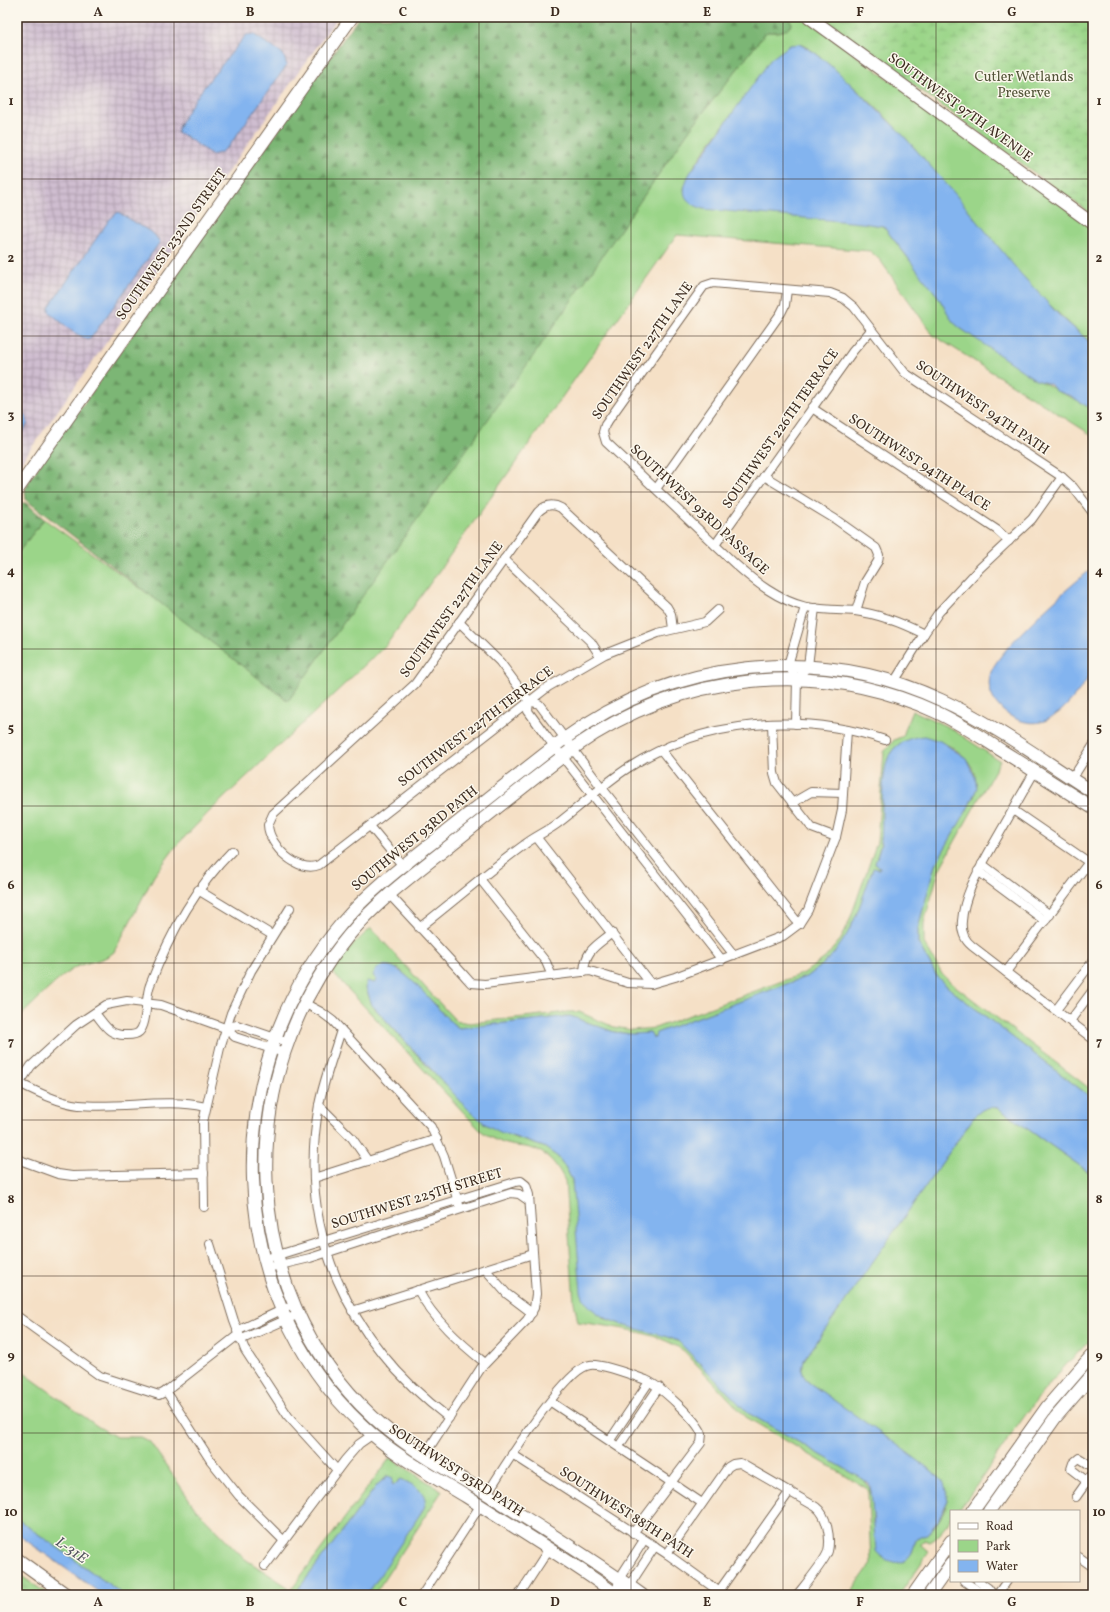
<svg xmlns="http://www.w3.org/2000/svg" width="1110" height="1612" viewBox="0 0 1110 1612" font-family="Vollkorn,serif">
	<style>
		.industrial { fill: url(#industrial-grid) }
		.green { fill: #9bd589; stroke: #6b8054 }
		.forest { fill: url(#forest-firs); stroke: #5c704a }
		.wetland { fill: url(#wetland-marsh); stroke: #6b8054 }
		.water { fill: #83b4ef; stroke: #5f6f86 }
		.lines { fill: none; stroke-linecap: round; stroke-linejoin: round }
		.street-casing { stroke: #7c6a59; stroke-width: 10 }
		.secondary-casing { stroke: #7c6a59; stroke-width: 14 }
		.street { stroke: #fff; stroke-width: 8 }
		.secondary { stroke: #fff; stroke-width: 12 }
		.grid { fill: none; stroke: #3b2a1e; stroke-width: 1; stroke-opacity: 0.55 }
		.labels { text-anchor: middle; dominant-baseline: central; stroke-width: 3; stroke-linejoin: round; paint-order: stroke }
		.park-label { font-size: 14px; fill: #535539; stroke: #fbf7ec }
		.street-label { font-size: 14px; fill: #3b2a1e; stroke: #fbf7ec }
		.water-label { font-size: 15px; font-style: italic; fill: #51535d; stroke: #fbf7ec }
		.neatline { fill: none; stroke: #3b2a1e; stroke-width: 1.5 }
		.grid-label { font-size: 13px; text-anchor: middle; font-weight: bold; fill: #3b2a1e }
	</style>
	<defs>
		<pattern id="industrial-grid" width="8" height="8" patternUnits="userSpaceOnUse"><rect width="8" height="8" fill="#cfbdd0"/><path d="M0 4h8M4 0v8" fill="none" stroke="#a99aa8"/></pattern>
		<pattern id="forest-firs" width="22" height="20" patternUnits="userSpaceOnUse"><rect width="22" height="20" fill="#7cb675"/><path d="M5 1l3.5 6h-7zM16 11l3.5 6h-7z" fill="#67945f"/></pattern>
		<pattern id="wetland-marsh" width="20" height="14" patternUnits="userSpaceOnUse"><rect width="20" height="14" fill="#9bd589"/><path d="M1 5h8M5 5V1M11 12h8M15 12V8" fill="none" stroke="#86b776"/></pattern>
	</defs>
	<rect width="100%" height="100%" fill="#fbf7ec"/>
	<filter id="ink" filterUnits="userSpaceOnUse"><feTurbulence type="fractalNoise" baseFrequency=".025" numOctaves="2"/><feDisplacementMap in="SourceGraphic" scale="8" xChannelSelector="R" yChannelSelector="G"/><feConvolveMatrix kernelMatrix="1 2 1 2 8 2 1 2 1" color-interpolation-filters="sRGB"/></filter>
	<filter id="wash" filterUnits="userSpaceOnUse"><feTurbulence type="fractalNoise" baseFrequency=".012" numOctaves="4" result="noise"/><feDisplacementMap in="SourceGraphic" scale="16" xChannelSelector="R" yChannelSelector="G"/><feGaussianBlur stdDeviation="0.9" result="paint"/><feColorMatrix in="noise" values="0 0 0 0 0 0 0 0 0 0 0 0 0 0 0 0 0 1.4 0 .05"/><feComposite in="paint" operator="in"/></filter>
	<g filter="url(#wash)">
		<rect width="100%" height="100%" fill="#f5e0c6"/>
		<!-- industrial -->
		<path class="industrial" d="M17,17h321l-321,451z"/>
		<!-- green -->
		<g class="green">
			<path d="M788,17h15l290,211v117c-29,-26 -58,-53 -84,-83 -52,-63 -100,-128 -162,-181 -13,-11 -30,-30 -45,-36h-12c-21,26 -104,118 -106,145l199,36 54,69 17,27 6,6 83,55c8,2 10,7 18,10 11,5 28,10 32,22 2,6 0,16 0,22l-9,-7 -151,-95 -53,-75 -10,-9 -193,-16 -290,409 -178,168 -32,33 -23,31 -40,76c-11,10 -26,9 -38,15 -18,10 -43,38 -59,52v-465l27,-35 121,87 123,95 402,-572 74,-94 3,-3h11l12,-5v-9z"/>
			<path d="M912,710l38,18 50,33 -61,109 -15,53v20l18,31 8,8 143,109v8l-142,-109 -13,-12 -20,-35v-15l17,-63 39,-68c16,-50 -67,-79 -85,-41 -9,20 -6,61 -8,84 -1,8 -4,16 -6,24l5,3v2h-7c-16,45 -23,78 -65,107l-151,57 -2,5h-2l-3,-5 -18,1 -18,-2 -44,-16 -111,12 -10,-7 -15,-18 -36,-35 -32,20 6,17 57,63 56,56 28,13 31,10 14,10 8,11 6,12 4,36 27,102 62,18 13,5 70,72 115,66c12,12 9,30 10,46l39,29c2,-7 2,-15 10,-19 3,-1 3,0 6,-2 10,-8 16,-21 20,-33l-12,-26 -128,-92c-6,-8 -7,-12 -4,-22l170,-243c8,-8 12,-11 24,-9l95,67v164c-50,42 -88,107 -126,160l-10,12h-6c0,14 -11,25 -22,31l-5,-2 -3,5 8,7 -30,43h-50l22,-31 -3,-71 -2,-5 -120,-71 -62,-66c-28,-20 -72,-24 -106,-29l-4,-20 -9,-121c-7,-15 -17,-29 -35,-33 -6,-2 -13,-1 -19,-3 -11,-2 -22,-8 -31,-15l-149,-159 12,-17 28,-26 85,93 14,2 99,-11h10l35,15 18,3 23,-2 149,-55 21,-15 16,-19 8,-17 28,-80 7,-90 10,-12 9,-4z"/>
			<path d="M17,1368l80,58 19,11h24l10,5 46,67 49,50 46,30 99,-131 52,33 -68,104h-7l58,-90c-3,-17 -10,-18 -24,-26l-7,6 -6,-9 -10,8 -84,111h-170l-107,-76z"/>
		</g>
		<!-- forest -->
		<g class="forest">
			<path d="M359,17h429l4,6c-5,10 -16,9 -25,9l-3,3 -74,94 -154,223 -248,349 -262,-201 -1,-10 5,-11z"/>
			<path d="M20,503h6l18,16 -27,35v-50z"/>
		</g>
		<!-- wetland -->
		<g class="wetland">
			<path d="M819,17h274v198z"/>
			<path d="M17,1573l32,22h-32z"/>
		</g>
		<!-- water -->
		<g class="water">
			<path d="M253,34l30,20 4,11 -58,81 -9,7 -8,2 -27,-19 -8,-3c6,-25 51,-75 69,-98z"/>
			<path d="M799,44l15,8 24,20 63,61 55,62 64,78 38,41 35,31v69l-3,-2 -1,-4 -18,-12 -15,-5 -6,-7 -14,-4 -76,-52 -7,-6 -16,-27 -18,-22 -13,-18 -23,-29 -22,-3 -158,-14c-21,-8 -23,-17 -13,-36l81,-114 19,-14z"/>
			<path d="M118,212l36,22 6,8 -69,96 -3,2 -15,-8 -24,-20v-5l60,-87z"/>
			<path d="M17,409l9,7 2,8 -11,16z"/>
			<path d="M1093,568v104c-13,16 -26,39 -46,48 -27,12 -67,-17 -56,-48 9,-24 79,-87 102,-104z"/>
			<path d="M924,736l16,5 26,17 9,19 2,11 -10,22 -32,55 -17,63v15l20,35 13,12 142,109v76l-95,-67c-12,-2 -16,1 -24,9l-170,243c-3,10 -2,14 4,22l88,62 40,30 8,9 4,17 -10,21 -11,13c-16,3 -10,11 -16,21 -8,14 -28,6 -35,-4l-5,-60 -2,-7 -6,-5 -115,-66 -70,-72c-30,-13 -86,-14 -97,-49l-9,-112 -6,-12 -8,-11 -14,-10 -44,-15 -15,-8 -18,-16 -95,-103 -6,-17 1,-7 8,2 2,-2 -4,-6c17,-37 69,45 86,53l111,-12 44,16 18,2 18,-1 3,5h2l1,-5 152,-57c42,-29 49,-63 65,-108l7,1v-2l-5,-3c2,-8 6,-16 6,-24 2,-21 -1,-69 9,-86 7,-12 21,-17 34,-18z"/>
			<path d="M388,1476l5,2 -1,6 2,1 7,-6c12,6 29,13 23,29l-57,87h-73l84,-111z"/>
			<path d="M17,1519l107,76h-21l-86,-61z"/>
		</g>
	</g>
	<g filter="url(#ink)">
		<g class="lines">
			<!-- street casing -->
			<g class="street-casing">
				<g id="street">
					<path d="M812,408l185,122 12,11"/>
					<path d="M764,476l71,43 41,29 3,7 -1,6 -13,21 -9,29"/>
					<path d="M656,489l125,-176 4,-8 2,-15"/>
					<path d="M715,545l138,-194 18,-21"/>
					<path d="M504,559l87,83 9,14"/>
					<path d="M459,622l41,40 29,39 10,3 63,84 132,167"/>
					<path d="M673,629l-2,-15 -4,-7 -106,-99c-9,-5 -16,-3 -23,4l-123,172 -142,130 -5,11c1,21 30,49 51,40l229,-178 57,-33 53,-21 47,-11 13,-12"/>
					<path d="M924,634c-22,-11 -45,-20 -69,-23 -16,-1 -33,-1 -49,-4 -28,-7 -51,-25 -72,-44l-128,-121 -3,-10 2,-7 99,-139 9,-3 11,1 106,9 13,5 11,9 51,66 157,104 11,10 20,26"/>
					<path d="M797,679l-9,-14 17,-58"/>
					<path d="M797,679l11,-13 7,-58"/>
					<path d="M894,682l30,-48 15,-22 41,-44 52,-49 30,-42"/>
					<path d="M529,701l-1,10 19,26 175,223"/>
					<path d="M772,724l2,49 3,10 35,45 24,9"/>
					<path d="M796,724l1,-45"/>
					<path d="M661,750l138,174"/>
					<path d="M1035,771c-14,24 -27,48 -41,72 -13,24 -30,50 -32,78 -1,9 2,19 10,25l121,93"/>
					<path d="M1072,779l21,-33"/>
					<path d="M792,803l19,-11 32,1"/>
					<path d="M1013,810l80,55"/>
					<path d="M370,826l33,40"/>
					<path d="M537,838l114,146"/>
					<path d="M982,864l68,51"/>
					<path d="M978,871l67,50"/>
					<path d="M480,879l66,83 6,14"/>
					<path d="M198,890l74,45"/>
					<path d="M389,894l74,80 8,9 14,1 105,-13 38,12 23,1 24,-7 108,-41 16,-12 9,-14 28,-73 6,-27 5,-80"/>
					<path d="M419,928c35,-27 69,-57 105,-83 10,-8 22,-13 33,-21 24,-18 46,-40 71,-56 75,-49 173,-56 257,-28"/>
					<path d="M584,972c1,-22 12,-26 28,-39"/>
					<path d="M1006,972l83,-110"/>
					<path d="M304,1003l17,9 12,9 98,106 13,29 15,49"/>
					<path d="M1056,1010l37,-49"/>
					<path d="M95,1013c10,12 14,23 32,22 4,0 9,0 12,-3 9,-8 6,-35 11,-47 19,-50 44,-96 82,-134"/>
					<path d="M1070,1021l23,-31"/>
					<path d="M225,1028l12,-3 50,17"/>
					<path d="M341,1030c-7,24 -17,49 -22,75 -23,127 29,236 130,313"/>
					<path d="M19,1083c18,9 40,20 60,22 42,4 86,-7 127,2"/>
					<path d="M17,1087l14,-21 45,-41 30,-20 21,-4 34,4 64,23 10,9 49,16"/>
					<path d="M319,1105l33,33 16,23"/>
					<path d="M17,1159l41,15 14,2 132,-3"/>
					<path d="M314,1178l123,-39"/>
					<path d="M204,1207l-1,-85 17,-74 11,-35 20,-42 39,-63"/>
					<path d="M210,1244l24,77 11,29 43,66 49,54"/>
					<path d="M265,1259l250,-77 6,-1 5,4 3,10 7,99 -2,14 -7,12 -46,48 -57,88"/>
					<path d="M267,1268l43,-10 201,-65 8,1 10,7"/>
					<path d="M485,1269l22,25 25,19"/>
					<path d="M418,1290c16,30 41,52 67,73"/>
					<path d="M352,1311l181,-57"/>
					<path d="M17,1316l83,60 59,19 6,-3 73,-57"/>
					<path d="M237,1331l49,-23"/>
					<path d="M240,1340l59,-26"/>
					<path d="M166,1391l45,70 28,35 45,45"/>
					<path d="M551,1402l151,101"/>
					<path d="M610,1440l39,-58"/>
					<path d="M619,1446l40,-59"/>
					<path d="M512,1454l155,100 57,41"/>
					<path d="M1093,1467l-14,-9 -6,5 -2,6 22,17"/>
					<path d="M487,1494c15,-24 78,-126 103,-129 10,-2 45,11 56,15 14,6 51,40 56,54l-1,9 -68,90"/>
					<path d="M1076,1497l17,-24"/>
					<path d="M667,1554l61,-87 5,-3 7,-1 76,44c11,8 15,31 12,44 -2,9 -24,35 -31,44"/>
					<path d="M1079,1557l14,10"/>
					<path d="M265,1566l80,-106 14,-16 13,-9"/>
					<path d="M964,1581l20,14"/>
					<path d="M978,1581l10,7 5,7"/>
					<path d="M719,1591l71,-100"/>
					<path d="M422,1595l58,-89"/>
					<path d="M519,1595l30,-46"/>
					<path d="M616,1595l13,-9 26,-40"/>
					<path d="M616,1595l3,-16 25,-39"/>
					<path d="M997,1595l10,-14"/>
				</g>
			</g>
			<!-- secondary casing -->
			<g class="secondary-casing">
				<g id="secondary">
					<path d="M809,17l284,207"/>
					<path d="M17,490l335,-473"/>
					<path d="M973,1511l74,-104 46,-53"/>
					<path d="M989,1511l66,-93 38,-44"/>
					<path d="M17,1559l50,36"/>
					<path d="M617,1595c-48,-35 -100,-66 -150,-98 -36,-22 -74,-42 -105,-72 -140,-132 -144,-357 -20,-502 27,-32 62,-58 95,-84 42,-33 84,-67 127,-100 109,-80 254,-96 377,-39 53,24 103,61 152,92"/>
					<path d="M642,1595c-50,-36 -103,-69 -155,-101 -39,-24 -81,-46 -114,-77 -136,-127 -140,-342 -24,-482 30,-36 68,-63 104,-92 40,-32 81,-65 122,-96 106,-75 243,-89 361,-35 24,11 46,26 68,40 29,18 59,37 89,56"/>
					<path d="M913,1595l38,-54"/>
					<path d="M929,1595l22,-31"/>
				</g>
			</g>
			<!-- street -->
			<use href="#street" class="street"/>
			<!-- secondary -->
			<use href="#secondary" class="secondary"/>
		</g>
	</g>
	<!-- grid -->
	<path class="grid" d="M174,17v1578M327,17v1578M479,17v1578M631,17v1578M783,17v1578M936,17v1578M17,179h1076M17,336h1076M17,492h1076M17,649h1076M17,806h1076M17,963h1076M17,1120h1076M17,1276h1076M17,1433h1076"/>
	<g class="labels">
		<!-- park labels -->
		<g class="park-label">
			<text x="1024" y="77">Cutler Wetlands<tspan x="1024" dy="16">Preserve</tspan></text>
		</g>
		<!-- street labels -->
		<g class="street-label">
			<text transform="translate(960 108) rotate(36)">SOUTHWEST 97TH AVENUE</text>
			<text transform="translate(172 245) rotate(-55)">SOUTHWEST 232ND STREET</text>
			<text transform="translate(643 351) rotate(-55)">SOUTHWEST 227TH LANE</text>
			<text transform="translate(982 408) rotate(34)">SOUTHWEST 94TH PATH</text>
			<text transform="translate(781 429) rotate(-55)">SOUTHWEST 226TH TERRACE</text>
			<text transform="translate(919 463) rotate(33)">SOUTHWEST 94TH PLACE</text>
			<text transform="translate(699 510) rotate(43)">SOUTHWEST 93RD PASSAGE</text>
			<text transform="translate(452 610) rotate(-54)">SOUTHWEST 227TH LANE</text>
			<text transform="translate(476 727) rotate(-37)">SOUTHWEST 227TH TERRACE</text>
			<text transform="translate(415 839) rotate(-39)">SOUTHWEST 93RD PATH</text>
			<text transform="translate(417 1199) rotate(-17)">SOUTHWEST 225TH STREET</text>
			<text transform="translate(456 1471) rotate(33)">SOUTHWEST 93RD PATH</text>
			<text transform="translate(626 1513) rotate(33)">SOUTHWEST 88TH PATH</text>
		</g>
		<!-- water labels -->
		<g class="water-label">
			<text transform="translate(71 1551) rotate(35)">L-31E</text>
		</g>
	</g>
	<!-- margin -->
	<rect width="1110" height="1612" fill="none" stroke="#fbf7ec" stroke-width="44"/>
	<!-- legend -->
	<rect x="950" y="1510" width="130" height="72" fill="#fbf7ec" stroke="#aea59a"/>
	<rect x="958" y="1523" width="20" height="6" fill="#ffffff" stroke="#aea59a"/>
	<text x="986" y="1530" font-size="12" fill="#3b2a1e">Road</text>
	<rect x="958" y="1540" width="20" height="12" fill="#9bd589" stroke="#aea59a"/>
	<text x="986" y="1550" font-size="12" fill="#3b2a1e">Park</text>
	<rect x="958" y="1560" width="20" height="12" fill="#83b4ef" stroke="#aea59a"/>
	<text x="986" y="1570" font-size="12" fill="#3b2a1e">Water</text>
	<rect x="22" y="22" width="1066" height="1568" class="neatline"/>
	<g class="grid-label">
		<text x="98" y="16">A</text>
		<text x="250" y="16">B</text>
		<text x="403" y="16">C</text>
		<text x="555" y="16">D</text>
		<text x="707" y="16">E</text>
		<text x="860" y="16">F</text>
		<text x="1012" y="16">G</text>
		<text x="11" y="105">1</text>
		<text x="1099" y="105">1</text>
		<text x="11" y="262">2</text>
		<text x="1099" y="262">2</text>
		<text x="11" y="419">3</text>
		<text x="1099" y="419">3</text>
		<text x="11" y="575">4</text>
		<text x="1099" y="575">4</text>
		<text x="11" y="732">5</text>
		<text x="1099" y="732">5</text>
		<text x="11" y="889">6</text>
		<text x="1099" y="889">6</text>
		<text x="11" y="1046">7</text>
		<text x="1099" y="1046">7</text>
		<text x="11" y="1203">8</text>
		<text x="1099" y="1203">8</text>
		<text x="11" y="1359">9</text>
		<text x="1099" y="1359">9</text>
		<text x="11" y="1516">10</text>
		<text x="1099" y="1516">10</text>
		<text x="98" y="1606">A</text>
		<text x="250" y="1606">B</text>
		<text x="403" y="1606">C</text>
		<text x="555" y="1606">D</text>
		<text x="707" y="1606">E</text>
		<text x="860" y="1606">F</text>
		<text x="1012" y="1606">G</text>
	</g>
</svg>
